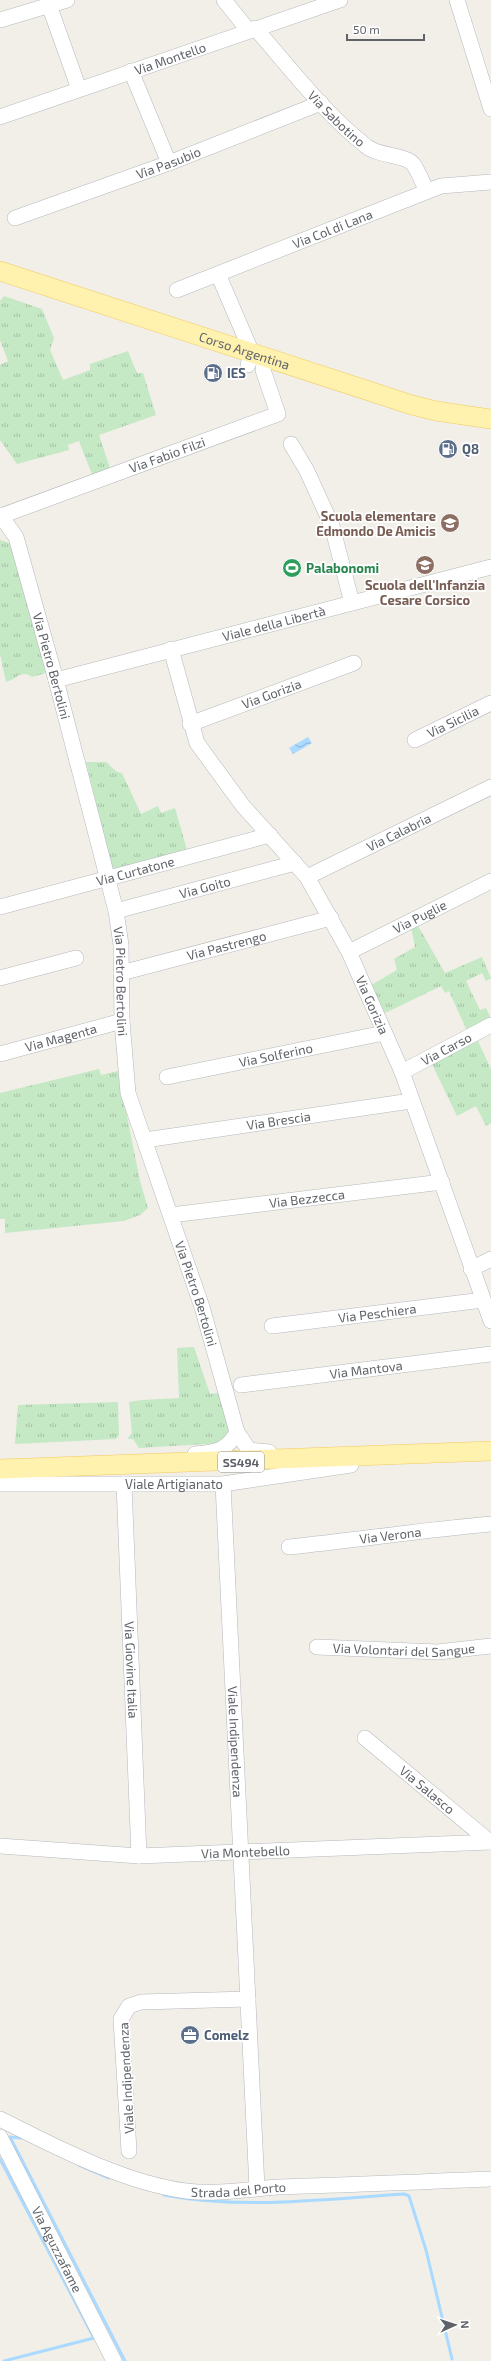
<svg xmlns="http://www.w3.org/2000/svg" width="491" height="2361" viewBox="0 0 491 2361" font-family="'Exo 2',sans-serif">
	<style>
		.grass { fill: url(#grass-tufts) }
		.water { fill: url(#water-waves) }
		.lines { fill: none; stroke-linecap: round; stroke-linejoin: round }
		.stream { stroke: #aadaff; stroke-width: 3 }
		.minor-casing { stroke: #b5b8bc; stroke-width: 16 }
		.major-casing { stroke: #f2c960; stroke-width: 20 }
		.minor { stroke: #fff; stroke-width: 15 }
		.major { stroke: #fff2af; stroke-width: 19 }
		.labels { text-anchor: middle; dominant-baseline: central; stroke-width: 3.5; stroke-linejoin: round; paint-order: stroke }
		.shield { fill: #fff; stroke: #8f9295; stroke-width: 1 }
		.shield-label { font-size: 12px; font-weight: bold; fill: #5f6368 }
		.street-label { font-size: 13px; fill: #5f6368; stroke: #fff }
		.service-label { font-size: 13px; font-weight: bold; fill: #4e5e75; stroke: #fff; text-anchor: start }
		.education-label { font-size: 13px; font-weight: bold; fill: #785e54; stroke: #fff; text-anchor: end }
		.leisure-label { font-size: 13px; font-weight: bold; fill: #27864d; stroke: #fff; text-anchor: start }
	</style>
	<defs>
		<pattern id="grass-tufts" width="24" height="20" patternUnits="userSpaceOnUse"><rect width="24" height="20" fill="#c5e8c5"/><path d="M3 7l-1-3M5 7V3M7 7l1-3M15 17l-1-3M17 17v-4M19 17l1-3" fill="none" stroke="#a3c0a4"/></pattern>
		<pattern id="water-waves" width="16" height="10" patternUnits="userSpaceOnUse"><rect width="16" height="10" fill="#aadaff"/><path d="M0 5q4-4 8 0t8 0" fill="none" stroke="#8eb4d2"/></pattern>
	</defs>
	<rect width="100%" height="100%" fill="#f1efe8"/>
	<!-- grass -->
	<g class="grass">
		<path d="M4,296l38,13 12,29 -4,12 13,30 27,-10v-6l38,-13 9,22h6l13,42 -57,20 12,36 -18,6 -14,-36 -11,4 1,5 -52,14 -17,-24v-75l8,-4 -8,-21v-39z"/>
		<path d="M0,540l9,3 7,10 30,120 -14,4c-11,-8 -16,3 -26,5l-6,-28z"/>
		<path d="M86,762h20l11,10 5,1 19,41 17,-8 3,7 14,-5 12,42 -74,21z"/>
		<path d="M417,924l28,49 37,-16 9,21 -5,3 -4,-8 -16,8 14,29 6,-2 5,11 -23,14 -19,-42 -4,2 -4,-7 -56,27 -14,-28 26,-15 -3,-11 21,-12 -4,-20z"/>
		<path d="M477,1039l14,30v54l-5,3 -10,-20 -19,10 -26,-54z"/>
		<path d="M99,1069l2,6 17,-4 22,110 8,27 -8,7 -16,6 -119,12v-14h-5v-126z"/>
		<path d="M194,1347l16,47 13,-2 10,35 -9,16 -85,5 -6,-9h-6l5,-6 -3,-31 13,-2 37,-2 -2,-50z"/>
		<path d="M118,1402l1,33 -3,4 -101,5 3,-39z"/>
	</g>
	<!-- water -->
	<path class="water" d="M308,737l4,6 -19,11 -4,-6z"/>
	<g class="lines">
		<!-- stream -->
		<g class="stream">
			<path d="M22,2138l-12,-1 115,224"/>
			<path d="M0,2159l94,179 -90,23"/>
			<path d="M79,2165l30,13"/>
			<path d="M164,2195c79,15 160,4 240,-1l5,2 17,54 26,109"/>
		</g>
		<!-- minor casing -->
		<g class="minor-casing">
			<g id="minor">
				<path d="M224,0l24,30"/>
				<path d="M457,0l34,109"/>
				<path d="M49,5l30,84"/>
				<path d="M0,20l67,-20"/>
				<path id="s1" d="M255,28c35,40 69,85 111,118 11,10 41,9 47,18 6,8 9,18 14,27"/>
				<path d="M131,71l38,92"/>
				<path id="s2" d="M0,117l340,-117"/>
				<path id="s3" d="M15,218l154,-55 152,-60"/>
				<path d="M218,274l34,79 -4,12"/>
				<path id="s4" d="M177,290l264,-104 50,-4"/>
				<path d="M291,444l16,27 25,55 20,77"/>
				<path id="s5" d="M0,515l16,22 40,143 60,231 5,34 1,76 6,72 74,214 35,125 12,18 20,2"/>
				<path id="s6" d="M1,516l277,-102 -15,-44 2,-13"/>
				<path id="s7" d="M171,649l26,94 46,63 64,71 42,75 53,120 89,249"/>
				<path id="s8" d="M56,680l435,-113"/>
				<path id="s9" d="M190,724l164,-61"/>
				<path id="s10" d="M415,740l76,-37"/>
				<path id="s11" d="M307,877l184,-90"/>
				<path id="s12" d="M0,907l270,-72"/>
				<path id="s13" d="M116,911l179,-48"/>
				<path id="s14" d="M349,952l142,-71"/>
				<path id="s15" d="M121,973l210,-55"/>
				<path d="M0,978l76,-20"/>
				<path id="s16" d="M0,1054l122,-33"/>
				<path id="s17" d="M402,1072l89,-47"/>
				<path id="s18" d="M167,1077l217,-44"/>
				<path id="s19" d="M145,1140l266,-39"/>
				<path id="s20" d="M171,1215l271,-33"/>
				<path d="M471,1269l20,-10"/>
				<path id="s21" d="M272,1326l211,-26"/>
				<path id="s22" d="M241,1385l250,-31"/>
				<path d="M195,1454c20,-2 32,-3 42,-22"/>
				<path id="s23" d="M0,1484h223l128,-19"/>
				<path id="s24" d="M124,1484l15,372"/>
				<path id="s25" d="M223,1484l34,704"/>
				<path id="s26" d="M289,1547c68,-7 134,-17 202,-23"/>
				<path id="s27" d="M317,1647l121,5 53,-6"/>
				<path id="s28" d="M365,1738l125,104"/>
				<path id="s29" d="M0,1846l139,10 352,-14"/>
				<path id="s30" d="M0,2119c56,28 124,64 186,72 31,4 62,-2 93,-4 71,-2 141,-5 212,-8"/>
				<path id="s31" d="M0,2137l114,224"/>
				<path d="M129,2151l-8,-132 8,-13 12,-4 107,-3"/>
			</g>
		</g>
		<!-- major casing -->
		<g class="major-casing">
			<g id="major">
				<path id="s32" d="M0,271l412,134 24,6 55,8"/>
				<path d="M0,1469l491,-18"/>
			</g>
		</g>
		<!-- minor -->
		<use href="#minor" class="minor"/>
		<!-- major -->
		<use href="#major" class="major"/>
	</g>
	<!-- icons -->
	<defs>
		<g id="fuel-disc" transform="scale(1)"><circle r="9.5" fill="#5c6f8a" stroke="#fff"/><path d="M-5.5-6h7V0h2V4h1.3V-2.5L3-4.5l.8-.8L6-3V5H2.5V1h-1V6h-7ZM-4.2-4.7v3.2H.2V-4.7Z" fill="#fff"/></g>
		<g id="school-disc" transform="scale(1)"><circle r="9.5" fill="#8d6e63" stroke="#fff"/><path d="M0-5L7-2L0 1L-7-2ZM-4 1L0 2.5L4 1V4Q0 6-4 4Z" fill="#fff"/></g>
		<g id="stadium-disc" transform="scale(1)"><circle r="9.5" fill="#2e9e5b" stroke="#fff"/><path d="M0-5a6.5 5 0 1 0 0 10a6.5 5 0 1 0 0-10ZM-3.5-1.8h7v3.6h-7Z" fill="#fff"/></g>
		<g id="office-disc" transform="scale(1)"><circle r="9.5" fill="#5c6f8a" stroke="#fff"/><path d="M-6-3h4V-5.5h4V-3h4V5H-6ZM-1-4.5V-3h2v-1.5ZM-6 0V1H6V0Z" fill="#fff"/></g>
	</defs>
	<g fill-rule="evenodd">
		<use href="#fuel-disc" x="213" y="373"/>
		<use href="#fuel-disc" x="448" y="449"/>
		<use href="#school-disc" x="450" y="523"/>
		<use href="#school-disc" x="425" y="565"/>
		<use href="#stadium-disc" x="292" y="568"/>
		<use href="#office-disc" x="190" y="2035"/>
	</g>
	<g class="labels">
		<!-- shield labels -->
		<rect class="shield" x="218" y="1452" width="46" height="20" rx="3"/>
		<g class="shield-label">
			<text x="241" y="1462">SS494</text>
		</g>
		<!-- street labels -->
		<g class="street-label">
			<text stroke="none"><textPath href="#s2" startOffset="180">Via Montello</textPath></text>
			<text stroke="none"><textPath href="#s1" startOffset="122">Via Sabotino</textPath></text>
			<text stroke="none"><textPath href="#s3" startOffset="163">Via Pasubio</textPath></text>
			<text stroke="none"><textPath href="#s4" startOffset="167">Via Col di Lana</textPath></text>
			<text stroke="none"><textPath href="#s32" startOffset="257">Corso Argentina</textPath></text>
			<text stroke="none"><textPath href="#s6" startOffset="177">Via Fabio Filzi</textPath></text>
			<text stroke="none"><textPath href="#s8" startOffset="225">Viale della Libertà</textPath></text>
			<text stroke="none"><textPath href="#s5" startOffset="161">Via Pietro Bertolini</textPath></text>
			<text stroke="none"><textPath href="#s9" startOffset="87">Via Gorizia</textPath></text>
			<text stroke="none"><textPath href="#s10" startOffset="42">Via Sicilia</textPath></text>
			<text stroke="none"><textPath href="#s11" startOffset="102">Via Calabria</textPath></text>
			<text stroke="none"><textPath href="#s12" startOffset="140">Via Curtatone</textPath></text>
			<text stroke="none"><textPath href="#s13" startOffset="92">Via Goito</textPath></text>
			<text stroke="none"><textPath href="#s14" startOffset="79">Via Puglie</textPath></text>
			<text stroke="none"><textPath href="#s15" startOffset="109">Via Pastrengo</textPath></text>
			<text stroke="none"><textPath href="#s5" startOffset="485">Via Pietro Bertolini</textPath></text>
			<text stroke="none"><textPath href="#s7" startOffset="415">Via Gorizia</textPath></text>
			<text stroke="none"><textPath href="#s16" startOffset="63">Via Magenta</textPath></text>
			<text stroke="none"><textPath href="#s17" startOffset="50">Via Carso</textPath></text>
			<text stroke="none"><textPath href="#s18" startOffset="111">Via Solferino</textPath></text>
			<text stroke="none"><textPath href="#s19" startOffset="135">Via Brescia</textPath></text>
			<text stroke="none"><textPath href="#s20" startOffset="137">Via Bezzecca</textPath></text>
			<text stroke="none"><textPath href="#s5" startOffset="809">Via Pietro Bertolini</textPath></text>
			<text stroke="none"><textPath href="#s21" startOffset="106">Via Peschiera</textPath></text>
			<text stroke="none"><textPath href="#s22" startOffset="126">Via Mantova</textPath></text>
			<text stroke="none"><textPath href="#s23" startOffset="174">Viale Artigianato</textPath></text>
			<text stroke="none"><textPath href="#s26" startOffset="102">Via Verona</textPath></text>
			<text stroke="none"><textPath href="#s27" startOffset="87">Via Volontari del Sangue</textPath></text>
			<text stroke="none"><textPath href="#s24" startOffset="186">Via Giovine Italia</textPath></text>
			<text stroke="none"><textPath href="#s25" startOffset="258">Viale Indipendenza</textPath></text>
			<text stroke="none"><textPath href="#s28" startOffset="81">Via Salasco</textPath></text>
			<text stroke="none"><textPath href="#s29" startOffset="246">Via Montebello</textPath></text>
			<text transform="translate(126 2078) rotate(-93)">Viale Indipendenza</text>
			<text stroke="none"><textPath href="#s30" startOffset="253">Strada del Porto</textPath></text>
			<text stroke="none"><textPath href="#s31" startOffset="126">Via Aguzzafame</textPath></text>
		</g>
		<!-- service labels -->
		<g class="service-label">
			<text x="227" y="373">IES</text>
			<text x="462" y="449">Q8</text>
			<text x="204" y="2035">Comelz</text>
		</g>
		<!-- education labels -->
		<g class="education-label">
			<text x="436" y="516">Scuola elementare<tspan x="436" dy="15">Edmondo De Amicis</tspan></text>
			<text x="425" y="585" text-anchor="middle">Scuola dell'Infanzia<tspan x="425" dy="15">Cesare Corsico</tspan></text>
		</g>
		<!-- leisure labels -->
		<g class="leisure-label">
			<text x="306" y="568">Palabonomi</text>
		</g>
	</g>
	<!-- north arrow -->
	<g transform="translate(455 2325) rotate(87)" stroke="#ffffff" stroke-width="3" paint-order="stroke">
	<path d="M0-3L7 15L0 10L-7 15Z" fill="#5f6368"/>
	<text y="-6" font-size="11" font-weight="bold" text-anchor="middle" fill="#5f6368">N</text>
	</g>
	<!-- scale -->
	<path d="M347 34v6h77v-6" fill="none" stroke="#5f6368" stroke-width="2"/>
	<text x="353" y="34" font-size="12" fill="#5f6368" stroke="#ffffff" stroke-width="3" paint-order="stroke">50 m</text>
</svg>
